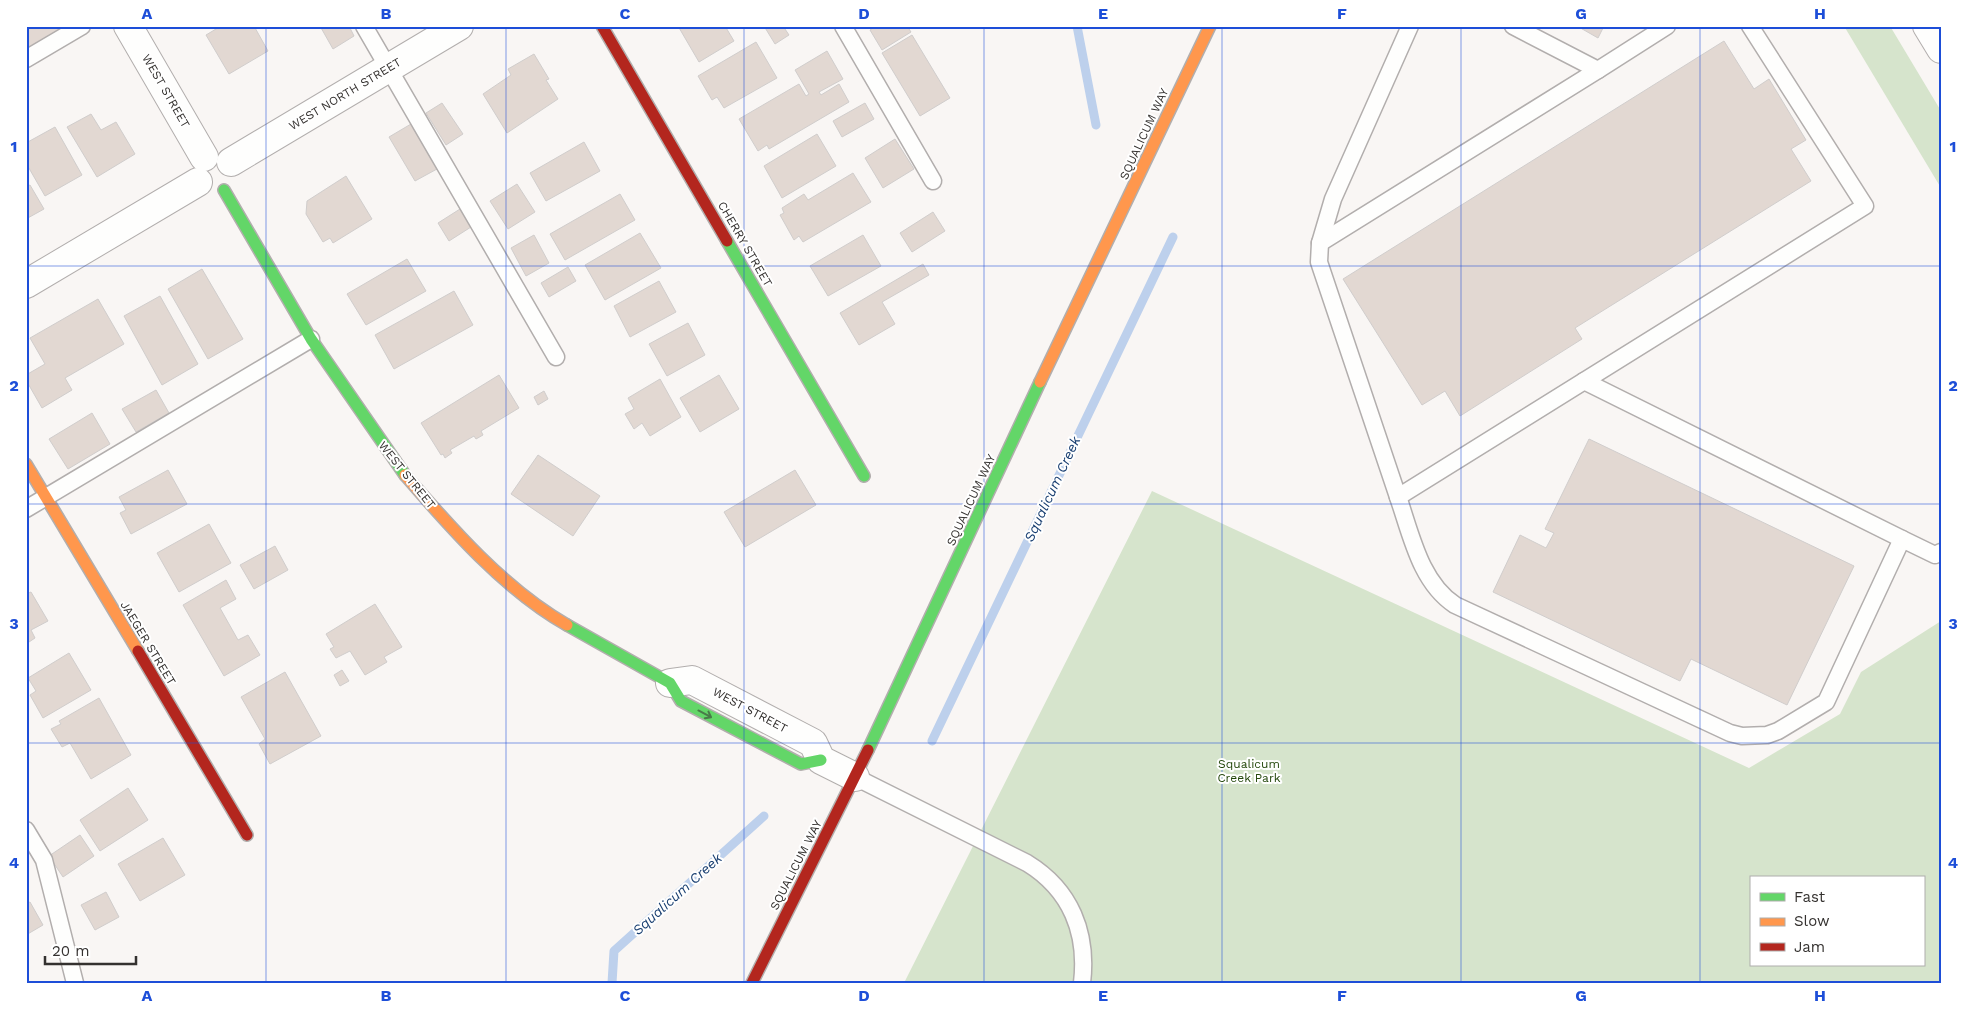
<svg xmlns="http://www.w3.org/2000/svg" width="1967" height="1009" viewBox="0 0 1967 1009" font-family="'Work Sans',sans-serif">
	<style>
		.green { fill: #d6e4cc; fill-rule: evenodd }
		.lines { fill: none; stroke-linecap: round; stroke-linejoin: round }
		.stream { stroke: #bdd0ec; stroke-width: 9 }
		.building { fill: #e2d8d2; stroke: #d0cdcc }
		.lane-casing { stroke: #b2aead; stroke-width: 19 }
		.street-casing { stroke: #b2aead; stroke-width: 30 }
		.fast-casing { stroke: #b2aead; stroke-width: 14 }
		.slow-casing { stroke: #b2aead; stroke-width: 14 }
		.jam-casing { stroke: #b2aead; stroke-width: 14 }
		.lane { stroke: #fefefd; stroke-width: 16 }
		.street { stroke: #fefefd; stroke-width: 28 }
		.fast { stroke: #63d668; stroke-width: 11 }
		.slow { stroke: #ff974d; stroke-width: 11 }
		.jam { stroke: #b3261e; stroke-width: 11 }
		.oneway { stroke: #497b49 }
		.grid { fill: none; stroke: #1d4ed8; stroke-width: 1; stroke-opacity: 0.55 }
		.labels { text-anchor: middle; dominant-baseline: central; stroke-width: 4; stroke-linejoin: round; paint-order: stroke }
		.street-label { font-size: 12px; fill: #34312f; stroke: #fff }
		.park-label { font-size: 12px; fill: #24480c; stroke: #fff }
		.water-label { font-size: 14px; font-style: italic; fill: #193f71; stroke: #fff }
		.neatline { fill: none; stroke: #1d4ed8; stroke-width: 2 }
		.grid-label { font-size: 16px; text-anchor: middle; font-weight: bold; fill: #1d4ed8 }
	</style>
	<rect width="100%" height="100%" fill="#f9f6f4"/>
	<!-- green -->
	<g class="green">
		<path d="M1844,26h46l51,85v77z"/>
		<path d="M1152,491l597,277 91,-54 21,-42 80,-51v362h-1037zM1751,878h172v87h-172z"/>
	</g>
	<g class="lines">
		<!-- stream -->
		<g class="stream">
			<path d="M1077,26l19,99"/>
			<path d="M932,741l241,-504"/>
			<path d="M612,983l2,-32 150,-135"/>
		</g>
	</g>
	<!-- building -->
	<g class="building">
		<path d="M26,26h32l4,8 -36,21z"/>
		<path d="M221,26h33l14,25 -39,23 -23,-39z"/>
		<path d="M320,26h29l5,10 -21,13z"/>
		<path d="M678,26h47l9,15 -35,21z"/>
		<path d="M764,26h19l6,9 -14,9z"/>
		<path d="M876,26h31l4,6 -29,18 -12,-20z"/>
		<path d="M1577,26h27l-6,12z"/>
		<path d="M912,35l38,63 -30,18 -38,-63z"/>
		<path d="M1724,41l30,48 15,-10 37,61 -15,9 20,32 -236,147 7,11 -122,77 -15,-25 -23,14 -79,-126z"/>
		<path d="M756,42l21,36 -53,30 -7,-11 -5,3 -14,-24z"/>
		<path d="M827,51l16,28 -24,13 2,3 18,-11 10,18 -80,47 -2,-4 -9,6 -19,-32 60,-35 7,12 3,-2 -14,-24z"/>
		<path d="M534,54l15,25 -3,1 12,19 -51,34 -24,-39 28,-19 -3,-6z"/>
		<path d="M442,103l21,31 -17,11 -20,-32z"/>
		<path d="M865,103l9,16 -32,18 -9,-16z"/>
		<path d="M91,114l10,16 15,-8 19,32 -38,23 -30,-50z"/>
		<path d="M411,124l26,45 -22,12 -26,-44z"/>
		<path d="M55,127l27,48 -37,21 -19,-33v-20z"/>
		<path d="M817,134l19,32 -54,32 -18,-32z"/>
		<path d="M895,139l19,30 -31,19 -18,-30z"/>
		<path d="M584,142l16,29 -54,30 -16,-28z"/>
		<path d="M853,173l18,29 -68,40 -4,-6 -5,4 -14,-25 4,-2 -2,-5 22,-14 4,6z"/>
		<path d="M346,176l26,43 -39,24 -3,-5 -7,4 -17,-28 1,-13z"/>
		<path d="M517,184l18,28 -27,17 -18,-28z"/>
		<path d="M30,185l14,24 -18,10v-32z"/>
		<path d="M620,194l15,26 -70,40 -15,-26z"/>
		<path d="M460,209l11,18 -22,14 -11,-18z"/>
		<path d="M933,212l12,19 -33,21 -12,-19z"/>
		<path d="M640,233l21,35 -56,32 -20,-35z"/>
		<path d="M534,235l15,28 -23,13 -15,-28z"/>
		<path d="M863,235l18,31 -53,30 -18,-30z"/>
		<path d="M407,259l19,32 -60,34 -19,-31z"/>
		<path d="M923,264l6,11 -47,27 13,22 -36,21 -19,-32z"/>
		<path d="M568,267l8,14 -27,16 -8,-14z"/>
		<path d="M202,269l41,70 -35,20 -40,-70z"/>
		<path d="M659,281l17,31 -46,25 -16,-31z"/>
		<path d="M454,291l19,34 -79,44 -19,-34z"/>
		<path d="M160,296l38,68 -36,21 -38,-69z"/>
		<path d="M98,299l26,45 -59,34 7,12 -30,18 -16,-28v-5l19,-11 -15,-26z"/>
		<path d="M688,323l17,32 -38,21 -18,-32z"/>
		<path d="M499,375l20,33 -38,23 2,4 -7,4 -2,-3 -24,14 2,3 -7,5 -2,-4 -2,1 -20,-32z"/>
		<path d="M719,375l20,34 -39,23 -20,-34z"/>
		<path d="M660,379l21,38 -31,19 -8,-13 -8,6 -9,-15 9,-5 -6,-11z"/>
		<path d="M156,390l13,23 -33,19 -14,-23z"/>
		<path d="M544,391l4,8 -10,6 -4,-8z"/>
		<path d="M92,413l18,31 -42,25 -19,-30z"/>
		<path d="M1589,439l265,127 -67,139 -96,-46 -11,22 -187,-89 27,-57 26,13 8,-15 -9,-4z"/>
		<path d="M538,455l62,41 -27,40 -62,-42z"/>
		<path d="M168,470l19,34 -56,30 -11,-21 6,-3 -7,-13z"/>
		<path d="M795,470l21,35 -71,42 -21,-35z"/>
		<path d="M209,524l22,39 -52,29 -22,-39z"/>
		<path d="M275,546l13,24 -34,19 -14,-24z"/>
		<path d="M226,580l10,19 -16,9 18,32 10,-5 12,20 -36,21 -41,-71z"/>
		<path d="M31,592l17,29 -17,9 4,8 -9,6v-50z"/>
		<path d="M375,604l27,43 -18,10 3,5 -22,13 -15,-24 -14,7 -6,-9 4,-2 -8,-13z"/>
		<path d="M69,653l22,37 -48,28 -13,-23 6,-4 -8,-13z"/>
		<path d="M342,670l7,11 -9,5 -6,-11z"/>
		<path d="M285,672l36,64 -51,28 -11,-20 6,-5 -24,-42z"/>
		<path d="M99,698l32,57 -40,24 -21,-36 -8,4 -11,-18 10,-5 -2,-3z"/>
		<path d="M128,788l20,32 -48,31 -20,-31z"/>
		<path d="M80,835l14,21 -31,21 -14,-21z"/>
		<path d="M163,838l22,37 -45,26 -22,-37z"/>
		<path d="M106,892l13,25 -24,13 -14,-25z"/>
		<path d="M30,902l13,23 -17,10v-31z"/>
	</g>
	<g class="lines">
		<!-- lane casing -->
		<g class="lane-casing">
			<g id="lane">
				<path d="M364,26l192,331"/>
				<path d="M843,26l90,155"/>
				<path d="M1410,26l-77,173 -13,44 -1,19 79,235 467,-291 -115,-180"/>
				<path d="M1513,26l85,44 69,-44"/>
				<path d="M26,59l56,-33"/>
				<path d="M1320,243l278,-173"/>
				<path d="M1398,497c13,37 22,85 57,108l275,128 12,3 25,-1 11,-4 48,-29 76,-163 -318,-158"/>
				<path d="M26,509l285,-170"/>
				<path d="M1902,539l33,16 6,-3"/>
				<path d="M855,777l172,86c44,27 61,70 55,120"/>
				<path d="M26,830l18,30 31,123"/>
			</g>
		</g>
		<!-- street casing -->
		<g class="street-casing">
			<g id="street">
				<path d="M128,26l76,131"/>
				<path d="M1927,26l14,23"/>
				<path d="M231,162l228,-136"/>
				<path d="M26,284l172,-102"/>
				<path d="M670,683l22,-3 121,63 8,17 34,17"/>
			</g>
		</g>
		<!-- fast casing -->
		<g class="fast-casing">
			<g id="fast">
				<path d="M224,190l87,149 94,136"/>
				<path d="M727,241l137,235"/>
				<path d="M567,625l103,58 11,18 120,63 20,-4"/>
				<path d="M868,750l172,-368"/>
			</g>
		</g>
		<!-- slow casing -->
		<g class="slow-casing">
			<g id="slow">
				<path d="M1040,382l170,-356"/>
				<path d="M26,464l112,187"/>
				<path d="M405,475c46,53 100,115 162,150"/>
			</g>
		</g>
		<!-- jam casing -->
		<g class="jam-casing">
			<g id="jam">
				<path d="M602,26l125,215"/>
				<path d="M138,651l109,184"/>
				<path d="M752,983l116,-233"/>
			</g>
		</g>
		<!-- lane -->
		<use href="#lane" class="lane"/>
		<!-- street -->
		<use href="#street" class="street"/>
		<!-- fast -->
		<use href="#fast" class="fast"/>
		<!-- slow -->
		<use href="#slow" class="slow"/>
		<!-- jam -->
		<use href="#jam" class="jam"/>
	</g>
	<!-- one-way arrows -->
	<defs><path id="oneway-shaft" d="M-6 0H5M1.5-3L5.5 0L1.5 3" fill="none" stroke-width="1.6" stroke-linecap="round" stroke-linejoin="round" transform="scale(1.25)"/></defs>
	<use class="oneway" href="#oneway-shaft" transform="translate(705 714) rotate(28)"/>
	<!-- grid -->
	<path class="grid" d="M266,26v957M506,26v957M744,26v957M984,26v957M1222,26v957M1461,26v957M1700,26v957M26,266h1915M26,504h1915M26,743h1915"/>
	<g class="labels">
		<!-- street labels -->
		<g class="street-label">
			<text transform="translate(166 91) rotate(60)">WEST STREET</text>
			<text transform="translate(345 94) rotate(-31)">WEST NORTH STREET</text>
			<text transform="translate(1144 134) rotate(-65)">SQUALICUM WAY</text>
			<text transform="translate(745 244) rotate(60)">CHERRY STREET</text>
			<text transform="translate(407 475) rotate(51)">WEST STREET</text>
			<text transform="translate(971 500) rotate(-65)">SQUALICUM WAY</text>
			<text transform="translate(148 643) rotate(59)">JAEGER STREET</text>
			<text transform="translate(750 710) rotate(28)">WEST STREET</text>
			<text transform="translate(796 865) rotate(-63)">SQUALICUM WAY</text>
		</g>
		<!-- park labels -->
		<g class="park-label">
			<text x="1249" y="764">Squalicum<tspan x="1249" dy="14">Creek Park</tspan></text>
		</g>
		<!-- water labels -->
		<g class="water-label">
			<text transform="translate(1052 489) rotate(-65)">Squalicum Creek</text>
			<text transform="translate(677 894) rotate(-42)">Squalicum Creek</text>
		</g>
	</g>
	<!-- border -->
	<rect width="1967" height="1009" fill="none" stroke="#ffffff" stroke-width="55"/>
	<!-- legend -->
	<rect x="1750" y="876" width="175" height="90" fill="#ffffff" stroke="#aeadac"/>
	<rect x="1760" y="893" width="25" height="8" fill="#63d668" stroke="#aeadac"/>
	<text x="1794" y="902" font-size="15" fill="#34312f">Fast</text>
	<rect x="1760" y="918" width="25" height="8" fill="#ff974d" stroke="#aeadac"/>
	<text x="1794" y="926" font-size="15" fill="#34312f">Slow</text>
	<rect x="1760" y="943" width="25" height="8" fill="#b3261e" stroke="#aeadac"/>
	<text x="1794" y="952" font-size="15" fill="#34312f">Jam</text>
	<!-- scale -->
	<path d="M45 956v8h91v-8" fill="none" stroke="#34312f" stroke-width="2.5"/>
	<text x="52" y="956" font-size="15" fill="#34312f" stroke="#ffffff" stroke-width="4" paint-order="stroke">20 m</text>
	<rect x="28" y="28" width="1912" height="954" class="neatline"/>
	<g class="grid-label">
		<text x="147" y="19">A</text>
		<text x="386" y="19">B</text>
		<text x="625" y="19">C</text>
		<text x="864" y="19">D</text>
		<text x="1103" y="19">E</text>
		<text x="1342" y="19">F</text>
		<text x="1581" y="19">G</text>
		<text x="1820" y="19">H</text>
		<text x="14" y="152">1</text>
		<text x="1953" y="152">1</text>
		<text x="14" y="391">2</text>
		<text x="1953" y="391">2</text>
		<text x="14" y="629">3</text>
		<text x="1953" y="629">3</text>
		<text x="14" y="868">4</text>
		<text x="1953" y="868">4</text>
		<text x="147" y="1001">A</text>
		<text x="386" y="1001">B</text>
		<text x="625" y="1001">C</text>
		<text x="864" y="1001">D</text>
		<text x="1103" y="1001">E</text>
		<text x="1342" y="1001">F</text>
		<text x="1581" y="1001">G</text>
		<text x="1820" y="1001">H</text>
	</g>
</svg>
